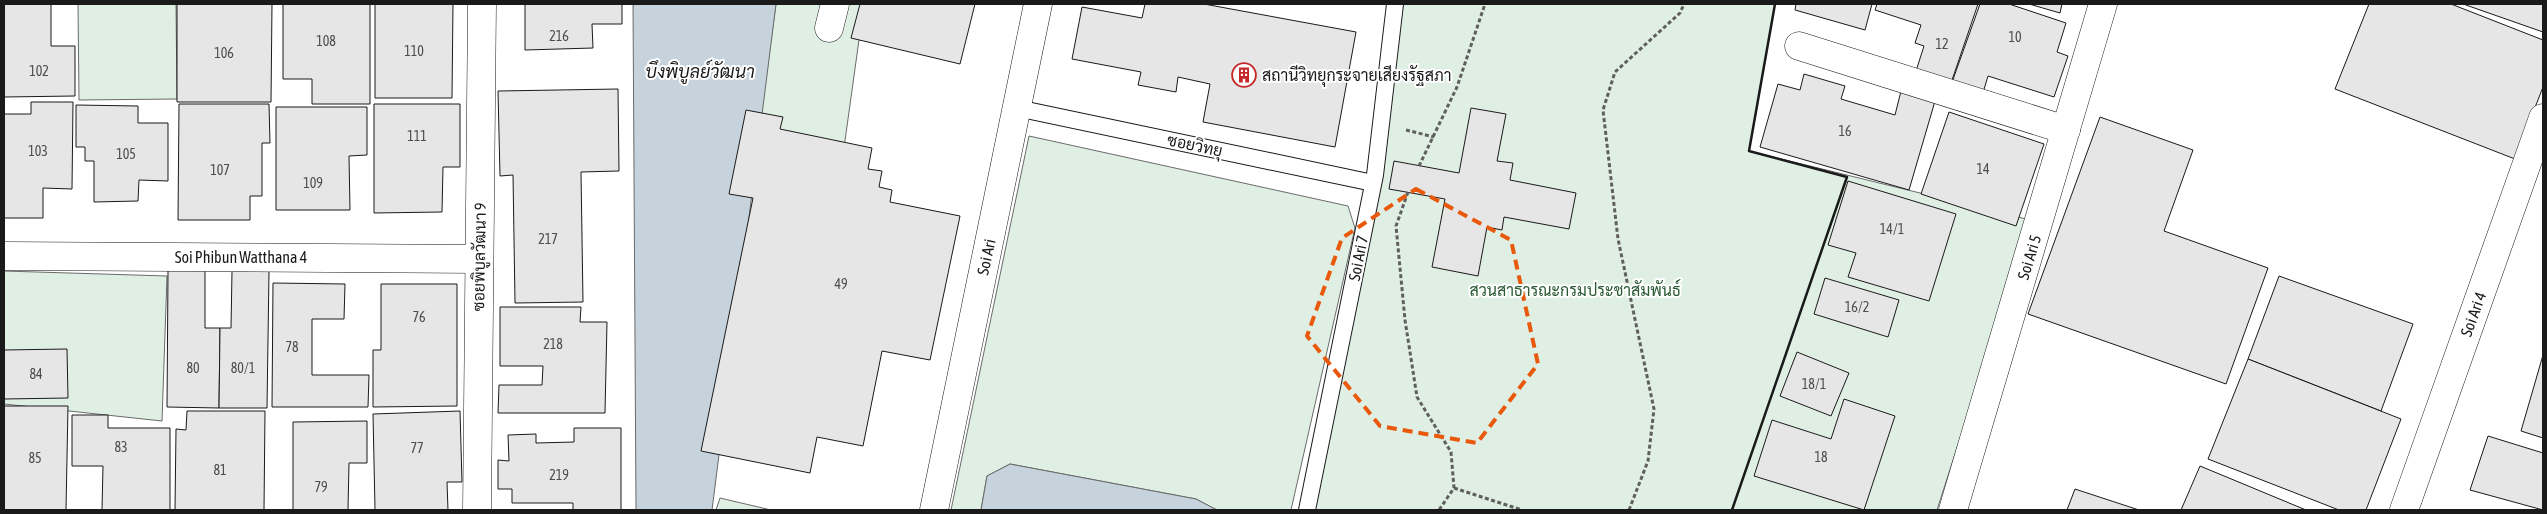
<svg xmlns="http://www.w3.org/2000/svg" width="2547" height="514" viewBox="0 0 2547 514" font-family="'Asap Condensed',Sarabun,sans-serif">
	<style>
		.green { fill: #e0efe3; stroke: #6a6a6a }
		.water { fill: #c6d2dc; stroke: #6a6a6a }
		.building { fill: #e6e6e6; stroke: #1a1a1a }
		.lines { fill: none; stroke-linecap: round; stroke-linejoin: round }
		.lane-casing { stroke: #1a1a1a; stroke-width: 18 }
		.street-casing { stroke: #1a1a1a; stroke-width: 29 }
		.path { stroke: #5f5f5f; stroke-width: 3; stroke-dasharray: 4 2.5; stroke-linecap: butt }
		.lane { stroke: #fff; stroke-width: 16 }
		.street { stroke: #fff; stroke-width: 28 }
		.wall { stroke: #1a1a1a; stroke-width: 2.5 }
		.marked { fill: none; stroke: #e8590c; stroke-width: 4; stroke-dasharray: 10 6; stroke-linejoin: round }
		.labels { text-anchor: middle; dominant-baseline: central; stroke-width: 4; stroke-linejoin: round; paint-order: stroke }
		.number-label { font-size: 14px; fill: #4d4d4d }
		.poi-label { font-size: 16px; fill: #1a1a1a; stroke: #fff; text-anchor: start }
		.street-label { font-size: 16px; fill: #1a1a1a; stroke: #fff }
		.park-label { font-size: 16px; fill: #2b5a34; stroke: #fff }
		.water-label { font-size: 18px; font-style: italic; fill: #1a1a1a; stroke: #fff }
	</style>
	<rect width="100%" height="100%" fill="#fff"/>
	<!-- green -->
	<g class="green">
		<path d="M78,4h98l1,95 -98,1z"/>
		<path d="M776,4h88l-21,151 -84,-26z"/>
		<path d="M1402,4h373l-26,147 281,69 -93,290h-625z"/>
		<path d="M1029,136l319,70 7,22 -64,282h-74l-21,-11 -186,-35 -23,12 -6,34h-30z"/>
		<path d="M4,271l163,5 -5,145 -158,-17z"/>
		<path d="M720,498l51,12h-55z"/>
	</g>
	<!-- water -->
	<g class="water">
		<path d="M633,4h143l-64,506h-76z"/>
		<path d="M1010,464l186,35 21,11h-236l6,-34z"/>
	</g>
	<!-- building -->
	<g class="building">
		<path d="M4,4h47v42h24v50l-71,1z"/>
		<path d="M177,4h95l-1,98h-94z"/>
		<path d="M283,4h87v100h-58v-25h-29z"/>
		<path d="M375,4h78l-1,94h-77z"/>
		<path d="M525,4h97v20h-30l1,24 -68,2z"/>
		<path d="M860,4h115l-15,60 -109,-26z"/>
		<path d="M1145,4h59l152,28 -21,115 -132,-25 7,-38 -32,-7 -2,15 -38,-7 3,-13 -69,-13 10,-52 60,11z"/>
		<path d="M1796,4h76l-7,26 -70,-20z"/>
		<path d="M1877,4h101l-27,79 -35,-12 8,-25 -9,-3 6,-18 -46,-15z"/>
		<path d="M1980,4h29l57,19 -9,29 11,4 -14,41 -66,-21 -6,20 -31,-11z"/>
		<path d="M2029,4h33l-2,9z"/>
		<path d="M2369,4h82l92,36v47l-28,72 -180,-70z"/>
		<path d="M2463,4h80v28z"/>
		<path d="M1804,74l41,12 -4,13 54,16 6,-24 34,10 -26,89 -149,-43 18,-63 22,6z"/>
		<path d="M618,89l1,82 -38,1 2,130 -68,1 -2,-128 -13,1 -2,-85z"/>
		<path d="M31,102h42l-1,87 -29,-1v30h-39v-104h27z"/>
		<path d="M179,104h90l1,39h-8v53h-12v24h-72z"/>
		<path d="M374,104h86v63h-17l-1,45 -68,1z"/>
		<path d="M76,105l62,1v17h30v58l-29,-1 -1,21 -44,1v-41h-9v-14h-9z"/>
		<path d="M276,107h91v48l-18,1 1,54h-74z"/>
		<path d="M1471,108l35,6 -9,47 16,2 -3,17 66,13 -7,36 -65,-12 -2,13 -15,-3 -9,49 -46,-9 13,-68 -56,-10 5,-28 65,12z"/>
		<path d="M746,110l37,7 -3,12 92,19 -4,21 14,2 -3,16 13,3 -2,12 70,14 -30,144 -48,-9 -19,95 -46,-9 -7,36 -109,-22 52,-253 -24,-4z"/>
		<path d="M1949,112l95,32 -28,82 -95,-32z"/>
		<path d="M2100,117l93,33 -29,81 104,37 -42,116 -198,-70z"/>
		<path d="M1848,181l108,33 -27,87 -81,-24 8,-24 -28,-8z"/>
		<path d="M168,270h37v58h15l-1,80 -52,-1z"/>
		<path d="M232,271h37l-2,137h-48l1,-80h11z"/>
		<path d="M2279,276l134,48 -32,87 -133,-52z"/>
		<path d="M1825,278l74,22 -11,37 -74,-23z"/>
		<path d="M273,283l72,1 -1,35h-32v56h57l-1,32h-96z"/>
		<path d="M381,284h76v122l-84,1v-57h8z"/>
		<path d="M500,307h81l-1,15h27l-2,91h-107l1,-28h43l1,-19h-43z"/>
		<path d="M67,349l1,49 -64,1v-49z"/>
		<path d="M1797,352l52,21 -18,43 -51,-20z"/>
		<path d="M2543,355v83l-22,-7z"/>
		<path d="M2248,359l153,60 -35,91h-27l-131,-51z"/>
		<path d="M1844,399l51,17 -31,94 -110,-34 18,-56 59,19z"/>
		<path d="M4,406h64l-2,104h-62z"/>
		<path d="M187,411h78l-1,99h-89l1,-81 10,1z"/>
		<path d="M460,411l2,71h-15l1,28h-73l-2,-96z"/>
		<path d="M72,415h36v13h62v82h-68l1,-44h-31z"/>
		<path d="M367,421v42h-18l-1,47h-55v-88z"/>
		<path d="M574,428h47v82h-48v-7h-61v-14h-14v-29l11,1 -1,-26 28,-1v9l38,-1z"/>
		<path d="M2488,436l55,17v57l-73,-20z"/>
		<path d="M2200,466l106,44h-125z"/>
		<path d="M2075,489l64,21h-72z"/>
	</g>
	<g class="lines">
		<!-- lane casing -->
		<g class="lane-casing">
			<g id="lane">
				<path d="M1017,108l356,75"/>
				<path d="M1307,510l68,-335 20,-171"/>
			</g>
		</g>
		<!-- street casing -->
		<g class="street-casing">
			<g id="street">
				<path d="M829,28l6,-24"/>
				<path d="M1799,46l267,84"/>
				<path d="M4,256l474,3"/>
				<path d="M477,510l5,-506"/>
				<path d="M934,510l104,-506"/>
				<path d="M1953,510l150,-506"/>
				<path d="M2404,510l139,-392"/>
			</g>
		</g>
		<!-- path -->
		<g class="path">
			<path d="M1406,130l28,7"/>
			<path d="M1419,166l38,-79 28,-83"/>
			<path d="M1408,192l-12,34 9,94 12,77 34,55 3,36 -15,22"/>
			<path d="M1454,488l68,22"/>
			<path d="M1629,510l19,-49 6,-52 -36,-170 -15,-129 12,-38 65,-59 4,-9"/>
		</g>
		<!-- lane -->
		<use href="#lane" class="lane"/>
		<!-- street -->
		<use href="#street" class="street"/>
		<!-- wall -->
		<path class="wall" d="M1732,510l115,-333 -98,-26 26,-147"/>
	</g>
	<!-- marked area -->
	<path class="marked" d="M1416,189l95,51 27,124 -61,79 -97,-17 -73,-90 35,-98z"/>
	<!-- icons -->
	<defs>
		<g id="building-ring" transform="scale(1.25)"><circle r="9.5" fill="#fff" stroke="#c62828" stroke-width="1.5"/><path d="M-4-6H4V6H1V3H-1V6H-4ZM-2.5-4.3h1.7v1.8h-1.7ZM.8-4.3h1.7v1.8H.8ZM-2.5-1h1.7V.8h-1.7ZM.8-1h1.7V.8H.8Z" fill="#c62828"/></g>
	</defs>
	<g fill-rule="evenodd">
		<use href="#building-ring" x="1244" y="75"/>
	</g>
	<g class="labels">
		<!-- number labels -->
		<g class="number-label">
			<text x="559" y="36">216</text>
			<text x="2015" y="37">10</text>
			<text x="326" y="41">108</text>
			<text x="1942" y="44">12</text>
			<text x="414" y="51">110</text>
			<text x="224" y="53">106</text>
			<text x="39" y="71">102</text>
			<text x="1845" y="131">16</text>
			<text x="417" y="136">111</text>
			<text x="38" y="151">103</text>
			<text x="126" y="154">105</text>
			<text x="1983" y="169">14</text>
			<text x="220" y="170">107</text>
			<text x="313" y="183">109</text>
			<text x="1892" y="229">14/1</text>
			<text x="548" y="239">217</text>
			<text x="841" y="284">49</text>
			<text x="1857" y="307">16/2</text>
			<text x="419" y="317">76</text>
			<text x="553" y="344">218</text>
			<text x="292" y="347">78</text>
			<text x="193" y="368">80</text>
			<text x="243" y="368">80/1</text>
			<text x="36" y="374">84</text>
			<text x="1814" y="384">18/1</text>
			<text x="121" y="447">83</text>
			<text x="417" y="448">77</text>
			<text x="1821" y="457">18</text>
			<text x="35" y="458">85</text>
			<text x="220" y="470">81</text>
			<text x="559" y="475">219</text>
			<text x="321" y="487">79</text>
		</g>
		<!-- poi labels -->
		<g class="poi-label">
			<text x="1262" y="75">สถานีวิทยุกระจายเสียงรัฐสภา</text>
		</g>
		<!-- street labels -->
		<g class="street-label">
			<text transform="translate(1195 145) rotate(12)">ซอยวิทยุ</text>
			<text x="241" y="257">Soi Phibun Watthana 4</text>
			<text transform="translate(479 257) rotate(-89)">ซอยพิบูลวัฒนา 9</text>
			<text transform="translate(986 257) rotate(-78)">Soi Ari</text>
			<text transform="translate(2029 257) rotate(-73)">Soi Ari 5</text>
			<text transform="translate(1358 258) rotate(-79)">Soi Ari 7</text>
			<text transform="translate(2473 314) rotate(-70)">Soi Ari 4</text>
		</g>
		<!-- park labels -->
		<g class="park-label">
			<text x="1575" y="290">สวนสาธารณะกรมประชาสัมพันธ์</text>
		</g>
		<!-- water labels -->
		<g class="water-label">
			<text x="700" y="71">บึงพิบูลย์วัฒนา</text>
		</g>
	</g>
	<!-- border -->
	<rect width="2547" height="514" fill="none" stroke="#1a1a1a" stroke-width="10"/>
</svg>
